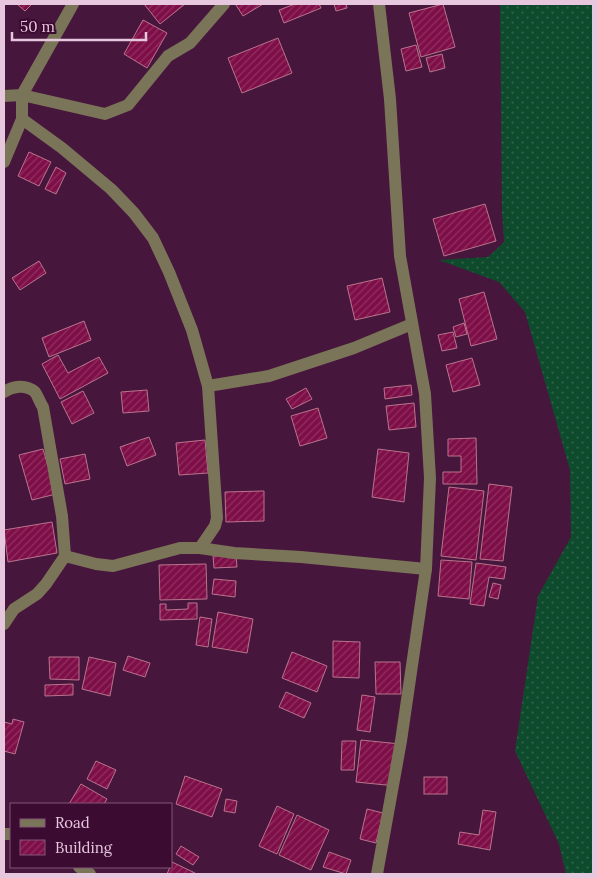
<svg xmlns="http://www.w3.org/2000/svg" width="597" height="878" viewBox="0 0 597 878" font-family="Lora,serif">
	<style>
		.grass { fill: url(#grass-dots) }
		.building { fill: url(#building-hatch); stroke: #b9748d }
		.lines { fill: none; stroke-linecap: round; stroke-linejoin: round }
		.minor { stroke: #7a7458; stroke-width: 12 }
	</style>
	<defs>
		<pattern id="grass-dots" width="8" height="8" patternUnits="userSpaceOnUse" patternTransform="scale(1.25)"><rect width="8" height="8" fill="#0e4b2d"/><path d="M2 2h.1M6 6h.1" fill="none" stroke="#31634b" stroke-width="1.8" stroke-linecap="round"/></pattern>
		<pattern id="building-hatch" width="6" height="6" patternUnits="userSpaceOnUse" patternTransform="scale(1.25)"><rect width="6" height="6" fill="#7e0e47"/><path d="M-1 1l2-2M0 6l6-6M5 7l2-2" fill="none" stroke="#903061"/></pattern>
	</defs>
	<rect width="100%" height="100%" fill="#47163c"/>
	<!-- grass -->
	<path class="grass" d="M500,4h93v870h-27l-7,-30 -44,-93 23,-155 33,-59 -1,-67 -45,-158 -26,-30 -60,-22 49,-3 16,-15 -2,-29z"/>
	<!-- building -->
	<g class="building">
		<path d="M17,4h15l-7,7z"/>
		<path d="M144,4h41l-25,20z"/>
		<path d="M238,4h25l-20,12 -7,-11z"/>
		<path d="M295,4h24l2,4 -37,15 -5,-13z"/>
		<path d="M334,4h12l1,4 -11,3z"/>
		<path d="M443,4l12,43 -34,10 -12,-44z"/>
		<path d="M143,20l24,13 -20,35 -23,-14z"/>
		<path d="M278,38l14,35 -50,20 -14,-35z"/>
		<path d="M416,45l6,22 -16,4 -5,-22z"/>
		<path d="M442,54l3,14 -15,4 -4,-14z"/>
		<path d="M29,152l22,10 -12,24 -21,-10z"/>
		<path d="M56,167l10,6 -10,21 -11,-5z"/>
		<path d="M485,204l11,37 -52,15 -11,-37z"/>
		<path d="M39,261l7,12 -26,17 -8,-12z"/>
		<path d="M382,278l8,34 -35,8 -8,-34z"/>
		<path d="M484,292l13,47 -26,7 -12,-47z"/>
		<path d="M84,321l7,19 -42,17 -7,-19z"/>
		<path d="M464,323l3,11 -11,3 -3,-10z"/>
		<path d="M453,332l4,16 -15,3 -4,-16z"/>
		<path d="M58,355l10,18 31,-16 9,16 -48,26 -18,-35z"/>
		<path d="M472,358l8,27 -27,7 -7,-27z"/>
		<path d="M411,385l1,10 -27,4 -1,-11z"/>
		<path d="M306,388l6,11 -20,10 -6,-10z"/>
		<path d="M147,390l2,21 -26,2 -2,-21z"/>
		<path d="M83,391l11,22 -22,11 -11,-22z"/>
		<path d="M414,403l2,24 -27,3 -3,-24z"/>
		<path d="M318,408l9,30 -27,8 -9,-30z"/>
		<path d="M149,437l7,18 -29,11 -7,-19z"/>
		<path d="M476,438l1,46h-34v-12h18v-16h-13v-17z"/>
		<path d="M205,440l3,33 -29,2 -3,-32z"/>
		<path d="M43,449l13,45 -24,6 -13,-45z"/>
		<path d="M378,449l31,4 -5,49 -32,-5z"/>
		<path d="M85,454l5,25 -25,5 -5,-25z"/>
		<path d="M489,484l23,3 -9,74 -23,-2z"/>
		<path d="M449,487l35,4 -8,69 -35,-4z"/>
		<path d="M264,491v30l-38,1 -1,-30z"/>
		<path d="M52,522l5,31 -49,9 -4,-32z"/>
		<path d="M236,555l1,12 -23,1 -1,-12z"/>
		<path d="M441,560l31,2 -3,37 -31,-3z"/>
		<path d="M476,563l30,4 -2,12 -15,-2 -5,29 -14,-2z"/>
		<path d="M206,564l1,35 -47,1 -1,-35z"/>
		<path d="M214,579l22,2 -1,16 -23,-3z"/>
		<path d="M493,583l8,2 -3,14 -9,-2z"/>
		<path d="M188,603h9v16l-37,1v-16h6v6l22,-1z"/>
		<path d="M218,612l35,7 -6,34 -35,-6z"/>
		<path d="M200,617l12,2 -4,28 -12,-2z"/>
		<path d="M333,641l27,1 -1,36 -26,-1z"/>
		<path d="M292,652l35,14 -10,26 -35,-14z"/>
		<path d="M128,656l22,7 -5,14 -22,-7z"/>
		<path d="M49,657h30v23l-29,-1z"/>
		<path d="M89,657l27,6 -6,33 -28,-7z"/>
		<path d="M375,662h25l1,32h-25z"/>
		<path d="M73,684v11l-28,1v-11z"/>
		<path d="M286,692l25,11 -7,15 -25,-11z"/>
		<path d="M362,695l13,2 -5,35 -13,-2z"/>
		<path d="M13,719l11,3 -9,32 -11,-3v-29l8,2z"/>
		<path d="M361,740l39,4 -4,42 -40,-4z"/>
		<path d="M342,741h14l-2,29h-13z"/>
		<path d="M96,761l20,9 -9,19 -20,-10z"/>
		<path d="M185,776l37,13 -10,28 -36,-13z"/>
		<rect x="424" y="777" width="23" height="17"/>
		<path d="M81,784l26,15 -3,5h-35z"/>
		<path d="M226,799l11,2 -2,12 -11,-2z"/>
		<path d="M277,806l17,8 -17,40 -18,-8z"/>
		<path d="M367,809l16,4 -7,30 -16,-4z"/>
		<path d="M483,810l13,2 -6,38 -32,-6 2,-12 19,3z"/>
		<path d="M297,815l32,15 -18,40 -32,-15z"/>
		<path d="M181,846l18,11 -6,8 -17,-11z"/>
		<path d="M329,852l22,8 -5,14 -23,-7z"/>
		<path d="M172,862l23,11 -1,1h-27z"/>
	</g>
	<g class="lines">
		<!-- minor -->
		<g class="minor">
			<path d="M4,96l18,-1 83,19 23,-9 40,-49 22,-13 34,-39"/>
			<path d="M22,119l40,29 49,41 23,24 19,25 16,34 23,58 16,56 9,132 -2,8 -15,22"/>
			<path d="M4,162l18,-43v-24l51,-91"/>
			<path d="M208,386l61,-10 85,-28 58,-24"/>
			<path d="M4,392c9,-6 22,-8 31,0 3,4 5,11 8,15l19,109 3,40 -19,28 -9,10 -23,15 -10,15"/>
			<path d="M65,556l31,8 17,2 67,-18h20l34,5 67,4 125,12"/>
			<path d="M4,834h7"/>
			<path d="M79,867l11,7"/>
			<path d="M377,874l24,-133 25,-172 4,-91 -5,-84 -25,-138 -10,-157 -11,-95"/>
		</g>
	</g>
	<!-- border -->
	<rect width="597" height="878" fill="none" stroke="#e7c7dd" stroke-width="10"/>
	<!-- legend -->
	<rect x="10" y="803" width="162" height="65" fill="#3b0b32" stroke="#805676"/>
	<rect x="20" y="819" width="25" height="8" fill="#7a7458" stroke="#805676"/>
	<text x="55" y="828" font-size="15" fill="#e7c7dd">Road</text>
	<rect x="20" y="840" width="25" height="15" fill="url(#building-hatch)" stroke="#805676"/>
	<text x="55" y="853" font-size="15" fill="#e7c7dd">Building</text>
	<!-- scale -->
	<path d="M12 32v8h134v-8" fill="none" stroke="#e7c7dd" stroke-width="2.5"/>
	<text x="20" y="32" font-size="15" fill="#e7c7dd" stroke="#3b0b32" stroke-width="4" paint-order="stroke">50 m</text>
</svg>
